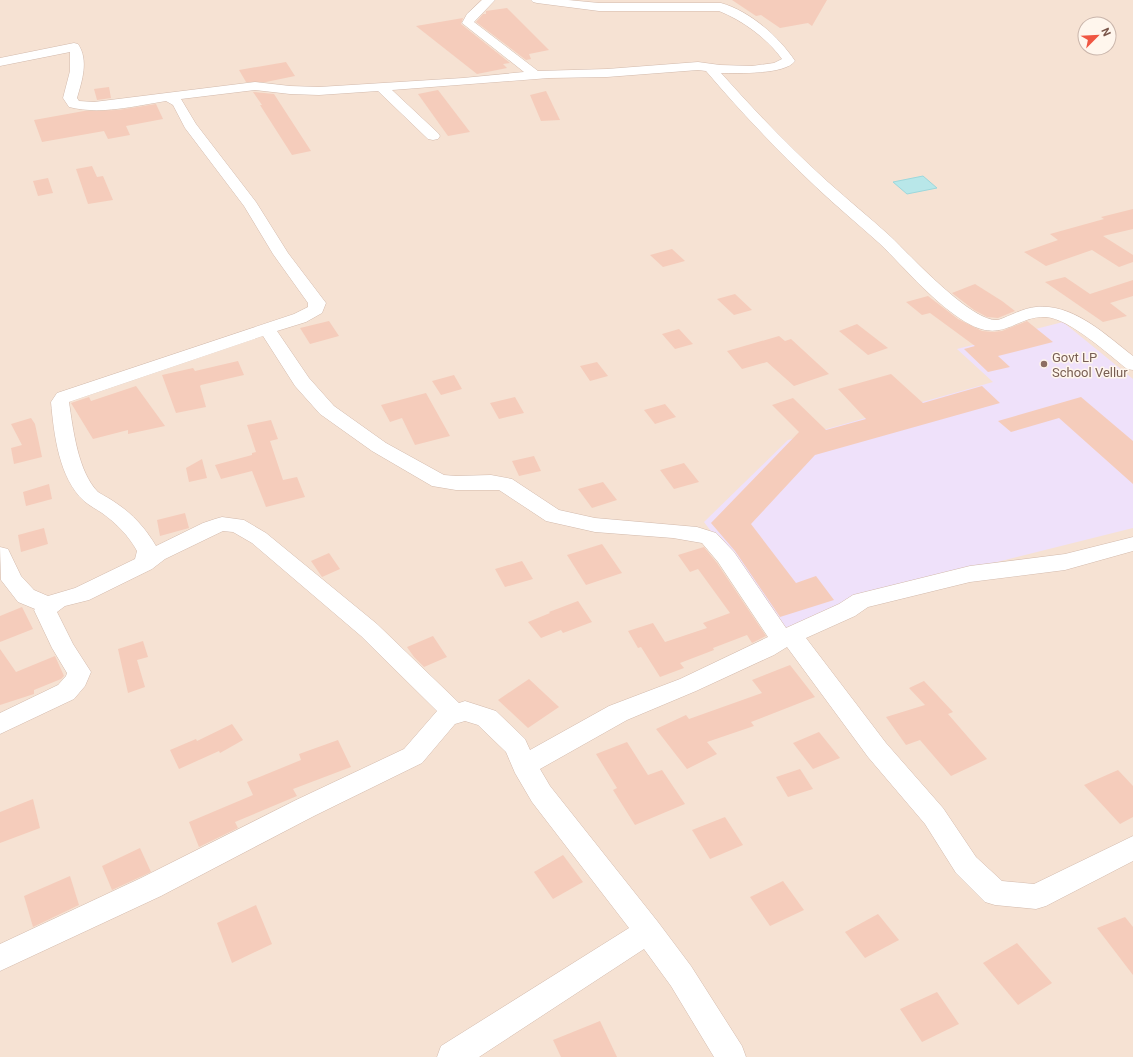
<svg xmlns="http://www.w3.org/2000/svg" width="1133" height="1057" viewBox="0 0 1133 1057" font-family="Roboto,sans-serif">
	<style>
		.residential { fill: #f6e2d3; fill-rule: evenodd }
		.education { fill: #efe1fa }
		.water { fill: #b8e7e9; stroke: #9dd8dc }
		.building { fill: #f5ccbb }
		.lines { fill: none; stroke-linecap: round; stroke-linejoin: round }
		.minor-casing { stroke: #d3baac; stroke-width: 1 }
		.minor { fill: #fff; fill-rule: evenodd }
		.education-dot { fill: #8d6e63; stroke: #fff6ed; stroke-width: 1.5 }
		.labels { text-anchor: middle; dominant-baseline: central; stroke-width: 3; stroke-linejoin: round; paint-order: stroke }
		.education-label { font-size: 13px; fill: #785e54; stroke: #fff6ed; text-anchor: start }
	</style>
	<rect width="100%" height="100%" fill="#fef1e5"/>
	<!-- residential -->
	<path class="residential" d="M0,0h1133v1057h-1133zM1085,24h24v24h-24z"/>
	<!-- education -->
	<path class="education" d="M1063,322l70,57v149l-283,71 -65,30 -81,-107 84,-82 205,-58 -36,-33z"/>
	<!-- water -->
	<path class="water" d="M923,176l14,12 -30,6 -14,-12z"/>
	<!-- building -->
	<g class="building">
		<path d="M732,0h95l-15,26 -4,-3 -28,5 -19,-13 -5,1z"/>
		<path d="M507,8l42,42 -20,4 2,5 -5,1 -50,-38 7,-8h3v-3z"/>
		<path d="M463,18l-2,6 49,39 -7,1 4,4 -30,6 -61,-48z"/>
		<path d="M286,62l9,14 -29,6h-20l-7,-12z"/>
		<path d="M109,87l2,11 -14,2 -3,-11z"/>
		<path d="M438,90l32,42 -22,4 -30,-42z"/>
		<path d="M546,91l14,29 -19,1 -11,-26z"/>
		<path d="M253,92l21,2 37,57 -19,4 -32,-50h2z"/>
		<path d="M156,104l7,15 -37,7 4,9 -22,4 -4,-8 -62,11 -8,-22 50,-9 34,-1z"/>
		<path d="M92,166l5,11 6,-1 10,24 -25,4 -12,-35z"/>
		<path d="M48,178l5,15 -15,3 -5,-15z"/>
		<path d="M1133,209v20l-30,7 30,19v7l-14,5 -27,-17 -46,16 -22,-14 34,-12 -8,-6 54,-15 -3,-2z"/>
		<path d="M672,249l13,12 -22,6 -13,-12z"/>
		<path d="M1065,277l25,17 43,-14v16l-23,7 17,13 -24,6 -58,-40z"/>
		<path d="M975,284l27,17 13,10 -17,7 -11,-1 -13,-7 -22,-17z"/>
		<path d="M735,294l17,16 -18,5 -17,-16z"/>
		<path d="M928,296l30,23 24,12 11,1 9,-1 25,-10 26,21 -55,14 12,11 -22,5 -24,-23 11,-3 -45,-33 -8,2 -16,-13z"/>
		<path d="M329,321l10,15 -29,8 -10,-16z"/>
		<path d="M857,324l31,24 -20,7 -29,-24z"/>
		<path d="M679,329l14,15 -18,5 -13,-15z"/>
		<path d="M779,336l6,5 6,-2 38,35 -35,12 -27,-24 -25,7 -15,-18z"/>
		<path d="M238,361l6,14 -43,10 -1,1 6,21 -30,6 -14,-38 31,-7 2,3z"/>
		<path d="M597,362l11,14 -18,5 -10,-15z"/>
		<path d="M891,374l32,29 59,-17 18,17 -185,52 -64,69 45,59 20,-7 18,24 -54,17 -45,-66 -24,-28 88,-91 -27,-27 21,-7 33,32 40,-11 -28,-30z"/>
		<path d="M454,375l8,14 -21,6 -9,-14z"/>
		<path d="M136,386l29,40 -37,8v-4l-35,9 -22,-36 18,-6 2,4z"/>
		<path d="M426,393l24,43 -35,9 -13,-27 -12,4 -9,-17z"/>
		<path d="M515,397l9,16 -25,6 -9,-16z"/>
		<path d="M1081,397l52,44v43l-74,-66 -48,14 -13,-11z"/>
		<path d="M665,404l11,13 -21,7 -11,-14z"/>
		<path d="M31,418l4,6 7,33 -28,7 -3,-16 11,-3 -11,-21z"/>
		<path d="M271,420l7,19 -8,2 13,39 14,-3 8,20 -39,10 -14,-36 -31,8 -6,-14 37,-10v-2l4,-1 -9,-27z"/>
		<path d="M534,456l7,15 -22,5 -7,-15z"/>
		<path d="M202,459l5,19 -18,4 -3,-14z"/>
		<path d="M684,463l15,19 -25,7 -14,-19z"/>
		<path d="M603,482l14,18 -25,8 -14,-19z"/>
		<path d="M49,484l3,15 -26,7 -3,-14z"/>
		<path d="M185,513l4,15 -29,8 -3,-16z"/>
		<path d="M44,528l4,16 -27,8 -3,-17z"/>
		<path d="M602,544l20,29 -36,12 -19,-30z"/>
		<path d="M704,547l13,16 49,73 -14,7 -5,-8 -34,13 1,2 -34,13 4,5 -24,9 -19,-30 -3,1 -10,-17 25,-8 12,19 42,-14 -4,-5 27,-10 -32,-44 -8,3 -12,-17z"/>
		<path d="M329,553l11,16 -18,8 -11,-16z"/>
		<path d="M522,561l11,18 -28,8 -10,-18z"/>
		<path d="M578,601l14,21 -29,11 -2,-3 -20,8 -13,-16 22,-9 -1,-1z"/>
		<path d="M22,607l11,22 -33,13v-26z"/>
		<path d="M433,636l14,21 -23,10 -10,-10 -7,-10z"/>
		<path d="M143,641l5,16 -11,3 8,27 -17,6 -10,-44z"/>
		<path d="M0,649l16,23 39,-16 9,20 -3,3 -27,11v4l-34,11z"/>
		<path d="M790,665l25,32 -64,25 3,4 -47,16 10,12 -30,15 -31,-40 30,-14 3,4 73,-26 -10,-13z"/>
		<path d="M529,679l30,28 -31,21 -30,-28z"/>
		<path d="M924,681l29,31 -5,2 39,45 -36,17 -31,-36 -14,5 -20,-28 39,-12 -16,-17z"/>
		<path d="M232,724l11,16 -23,13 -1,-2 -40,18 -9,-19 26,-11 1,2z"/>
		<path d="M819,732l21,26 -27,11 -20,-26z"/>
		<path d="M338,740l13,27 -58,22 4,7 -62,26 3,6 -39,19 -10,-25 64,-27 -6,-13 54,-22 -2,-6z"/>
		<path d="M627,742l21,33 14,-5 23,34 -50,21 -22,-35 4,-2 -21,-34z"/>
		<path d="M800,769l13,20 -25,8 -12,-20z"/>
		<path d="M1118,770l15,16v31l-13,7 -36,-39z"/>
		<path d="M33,799l7,29 -40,15v-31z"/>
		<path d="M725,817l18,28 -33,14 -18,-29z"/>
		<path d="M140,848l11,24 -39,18 -10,-24z"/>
		<path d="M563,855l20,27 -30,17 -19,-27z"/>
		<path d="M70,876l9,29 -46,22 -9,-31z"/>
		<path d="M783,881l21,29 -34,16 -20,-29z"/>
		<path d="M256,905l16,39 -40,19 -15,-40z"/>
		<path d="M878,914l21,26 -34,18 -20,-26z"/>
		<path d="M1125,917l8,10v48l-36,-47z"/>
		<path d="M1017,943l35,40 -34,22 -35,-42z"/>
		<path d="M937,992l22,32 -37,18 -22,-33z"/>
		<path d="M600,1021l17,36h-56l-8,-17z"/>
	</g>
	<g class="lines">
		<!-- minor casing -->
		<g class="minor-casing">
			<path id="minor" d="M482,0h13l-21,22 64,49 69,-2 91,-7 22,3 32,1 22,-3 8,-4c-14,-20 -40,-39 -63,-48h-120l-62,-8 -4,-1 -2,-2h37l31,3h122c29,8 58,34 74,58 -10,14 -58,12 -74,12 34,38 69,75 107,109 20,18 41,35 62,54 20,19 82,87 108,84 12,-4 25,-12 38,-13 37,-4 70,28 97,49v14l-6,-1c-19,-15 -57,-50 -81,-52 -28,-2 -42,25 -75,8 -34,-18 -64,-55 -92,-82 -21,-19 -43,-37 -63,-56 -39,-37 -76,-76 -110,-116l-8,-1 -91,7 -58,1 -157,12 46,43 2,3 -2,3 -5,1 -5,-1 -50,-48 -59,4 -29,-1 -35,-4 -74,9 15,25 60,78 32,51 38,50 -4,10 -16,9 -29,9 32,47 25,28 52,37 58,32 12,1 35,-1 21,4 47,31 36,8 102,9 19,6 18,19 52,76 53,-24 14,-9 8,-2 109,-27 95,-12 68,-17v14l-68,19 -95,12 -102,25 -13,9 -49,22 80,105 57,65 33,49 26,24 32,3 99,-48v25l-87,45 -10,3 -41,-4 -10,-3 -29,-29 -31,-49 -57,-67 -81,-110 -13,8 -78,36 -69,29 -87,49 10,17 108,136 33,44 51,80 4,11h-32l-43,-71 -27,-37 -165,108h-42l4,-11 188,-118 -97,-126 -17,-29 -9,-21 -28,-27 -13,-4 -10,3 -33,39 -108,53 -153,80 -161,75v-27l141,-66 155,-78 108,-51 33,-38 -76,-75 -109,-93 -19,-11 -10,-1 -58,28 -13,10 -63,31 -24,6 -8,6 16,32 18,28 -6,14 -11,13 -74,35v-21l58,-28 8,-9 1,-3 -15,-25 -18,-38 1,-1 -17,-7 -17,-22 -1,-33 8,2 13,27 13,14 14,6 27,-8 60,-29 2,-8c-8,-15 -21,-28 -35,-38 -6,-4 -12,-7 -18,-12 -25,-23 -30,-66 -33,-99l6,-9 237,-79 14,-7v-4l-35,-49 -29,-48 -59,-78 -12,-23 -7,-4c-32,5 -65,14 -97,6l-6,-9 7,-27v-19l-70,14v-8l74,-15 4,1c11,16 4,37 -1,54l2,3 15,1 161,-20 35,4 29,1 144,-9 61,-6 -62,-49 5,-9zM263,336l32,50 25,28 52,37 60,35 24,4h43l47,31 49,11 78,6 29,5 16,19 50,75 -88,42 -71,27 -79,44 -5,-11 -29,-28 -31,-10 -6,2 -82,-79 -111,-91 -22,-13 -22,-3 -7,2 -12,4 -47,23c-10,-17 -23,-32 -40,-43 -5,-4 -12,-7 -18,-11 -20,-20 -25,-63 -29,-90z"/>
		</g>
		<!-- minor -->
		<use href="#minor" class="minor"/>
	</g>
	<!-- markers -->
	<circle class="education-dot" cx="1044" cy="364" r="4"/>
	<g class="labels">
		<!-- education labels -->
		<g class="education-label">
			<text x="1052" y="357">Govt LP<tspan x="1052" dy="15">School Vellur</tspan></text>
		</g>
	</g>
	<!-- north arrow -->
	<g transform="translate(1097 36) rotate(66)"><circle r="19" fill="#fff6ed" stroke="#c9b5ab"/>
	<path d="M0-3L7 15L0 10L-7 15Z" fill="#f05642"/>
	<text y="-6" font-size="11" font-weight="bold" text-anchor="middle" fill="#795448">N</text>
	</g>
</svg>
